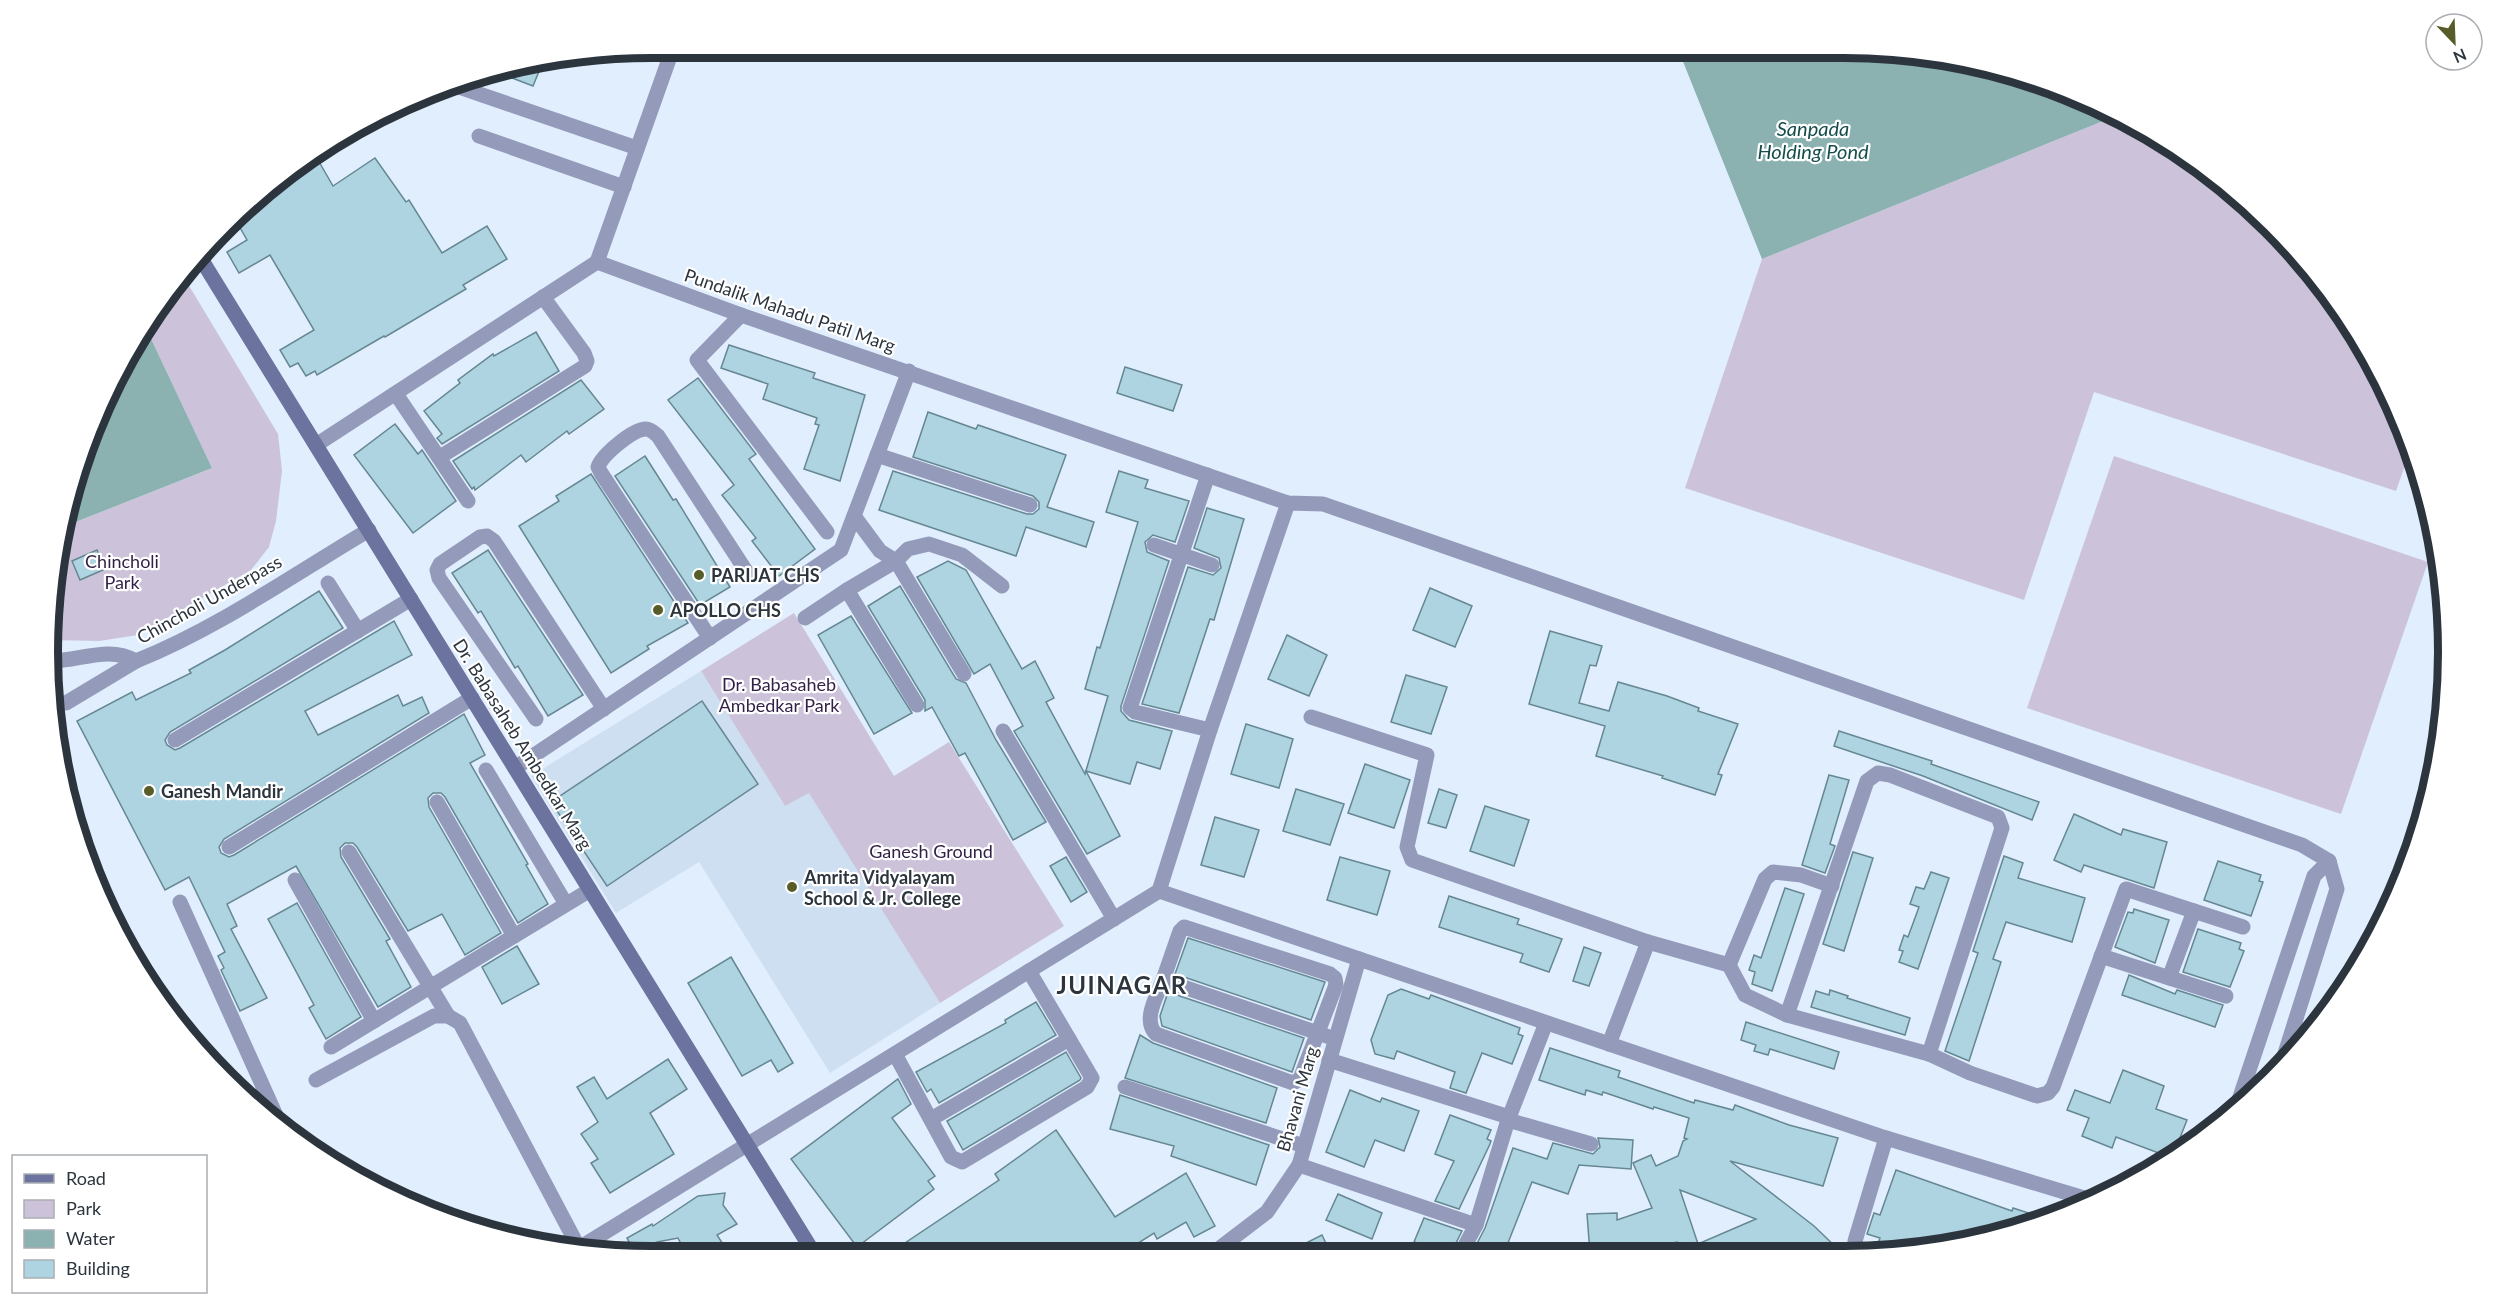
<svg xmlns="http://www.w3.org/2000/svg" width="2496" height="1305" viewBox="0 0 2496 1305" font-family="Lato,sans-serif">
	<style>
		.built { fill: #cedff2 }
		.green { fill: #ccc3da }
		.water { fill: #8bb1b0 }
		.building { fill: #afd4e1; stroke: #658793; stroke-width: 1.5; fill-rule: evenodd }
		.lines { fill: none; stroke-linecap: round; stroke-linejoin: round }
		.minor { stroke: #949ab9; stroke-width: 15 }
		.secondary { stroke: #6b739e; stroke-width: 15 }
		.poi-dot { fill: #585c29; stroke: #fff; stroke-width: 2 }
		.labels { text-anchor: middle; dominant-baseline: central; stroke-width: 4.5; stroke-linejoin: round; paint-order: stroke }
		.street-label { font-size: 18px; fill: #2c353e; stroke: #fff }
		.park-label { font-size: 18px; fill: #311f45; stroke: #fff }
		.poi-label { font-size: 18px; font-weight: bold; fill: #2c353e; stroke: #fff; text-anchor: start }
		.water-label { font-size: 20px; font-style: italic; fill: #154d4d; stroke: #fff }
		.district-label { font-size: 24px; font-weight: bold; letter-spacing: 1.5px; fill: #2c353e; stroke: #fff }
		.rim { fill: none; stroke: #2c353e; stroke-width: 8 }
	</style>
	<rect width="100%" height="100%" fill="#e0eefd"/>
	<!-- built -->
	<path class="built" d="M701,671l84,135 24,-14 131,211 -110,70 -131,-211 -83,51 -85,-137z"/>
	<!-- green -->
	<g class="green">
		<path d="M2118,115l94,58 86,81 69,97 44,97 -15,43 -302,-99 -70,208 -339,-112 77,-229z"/>
		<path d="M182,274l96,160 4,37 -6,50 -7,26 -18,23 -113,65 -39,6 -49,-1 -1,-27 14,-86 149,-59 -67,-142z"/>
		<path d="M2114,456l314,106 -87,252 -314,-106z"/>
		<path d="M794,613l100,163 55,-34 115,184 -124,77 -131,-210 -24,13 -84,-135z"/>
	</g>
	<!-- water -->
	<g class="water">
		<path d="M1678,49h205l117,20 118,46 -356,144z"/>
		<path d="M145,326l67,142 -149,59 6,-31 25,-75z"/>
	</g>
	<!-- building -->
	<g class="building">
		<path d="M544,59l-11,27 -39,-15 41,-11z"/>
		<path d="M314,153l19,33 42,-28 31,44 3,-2 33,53 45,-27 20,33 -44,26 3,4 -81,48 -1,-1 -67,39 -2,-4 -9,5 -8,-13 -8,4 -10,-17 34,-20 -44,-75 -31,18 -12,-21 20,-12 -12,-21 49,-46z"/>
		<path d="M536,332l23,39 -117,73 -5,-6 5,-4 -18,-23 36,-28 -2,-3 35,-26 1,2z"/>
		<path d="M729,345l86,28 -2,5 52,17 -25,86 -36,-12 15,-44 -4,-1 2,-6 -54,-19 5,-15 -47,-16z"/>
		<path d="M1125,367l57,18 -9,26 -56,-18z"/>
		<path d="M698,378l58,76 -7,5 66,90 -36,27 -27,-35 4,-3 -34,-43 12,-10 -66,-85z"/>
		<path d="M581,380l23,29 -35,25 -2,-3 -41,31 -5,-7 -46,35 -1,-3 -2,2 -19,-28z"/>
		<path d="M928,412l48,17 2,-4 88,30 -19,52 47,15 -8,25 -60,-20 -10,29 -137,-46 14,-39 134,43h6l6,-5v-7l-6,-6 -120,-39z"/>
		<path d="M395,424l23,30 4,-4 34,51 -43,32 -59,-78z"/>
		<path d="M645,456l28,44 3,-1 54,88 -30,18 -85,-129z"/>
		<path d="M1119,471l29,9 -3,8 44,13 -14,41 -22,-7 -8,7 2,10 22,9 -48,145v5l8,9 43,11 -12,38 -23,-7 -7,22 -44,-13 34,65 -33,18 -73,-123 9,-5 -33,-62 -16,10 -57,-97 31,-16 18,9 56,99 13,-8 19,37 -8,4 39,72 23,-78 -23,-7 12,-42 3,1 38,-126 -32,-10z"/>
		<path d="M591,474l97,149 -41,23 2,3 -38,24 -92,-147 40,-25 -3,-5z"/>
		<path d="M1207,508l37,11 -30,101 -4,-1 -31,94 -37,-9 46,-137 25,8 8,-7 -2,-10 -25,-10z"/>
		<path d="M97,550l8,19 -25,11 -8,-19z"/>
		<path d="M488,550l95,145 -35,21 -30,-50 -3,2 -34,-57 -3,2 -26,-40z"/>
		<path d="M900,586l56,93 10,4 30,57 50,82 -33,18 -48,-87 -6,3 -27,-49 -7,4v-11l-57,-94z"/>
		<path d="M1430,588l42,18 -17,41 -42,-17z"/>
		<path d="M319,591l24,37 -173,104 -5,8 2,5 8,5 5,-2 214,-127 18,34 -107,56 13,24 80,-40 5,11 19,-9 7,16 -205,126 -5,8 2,6 8,4 5,-2 230,-141 21,41 -15,8 58,101 -2,1 22,39 -30,19 -73,-126 -4,-4h-8l-5,5 1,9 72,126 -36,22 -23,-41 -34,17 -51,-84 -4,-4h-8l-5,5 1,9 49,82 -4,2 25,46 -33,20 -82,-141 -69,38 10,22 -6,3 36,69 -27,13 -19,-41 3,-2 -6,-12 7,-4 -36,-75 -24,13 -88,-169 55,-29 4,8 55,-27 -2,-3 36,-20z"/>
		<path d="M851,616l61,97 -38,21 -56,-99z"/>
		<path d="M1550,631l52,15 -6,20 -6,-1 -11,38 30,8 9,-29 49,14 32,12 -1,3 40,13 -20,50 4,1 -7,20 -53,-17 1,-2 -67,-20 9,-30 -76,-22z"/>
		<path d="M1287,635l40,20 -18,41 -41,-17z"/>
		<path d="M1406,675l41,12 -16,47 -40,-12z"/>
		<path d="M702,701l56,83 -151,102 -56,-84z"/>
		<path d="M1246,724l47,15 -14,49 -48,-14z"/>
		<path d="M1839,731l93,30 -1,3 108,38 -7,18 -109,-44 -89,-30z"/>
		<path d="M1365,764l45,16 -16,48 -46,-15z"/>
		<path d="M1829,775l20,5 -19,64 5,2 -10,27 -23,-8z"/>
		<path d="M1296,789l48,15 -14,41 -47,-14z"/>
		<path d="M1439,789l18,6 -11,33 -18,-5z"/>
		<path d="M1485,806l44,14 -15,46 -44,-15z"/>
		<path d="M2074,814l47,21 2,-6 44,13 -13,46 -70,-23 -3,7 -27,-12z"/>
		<path d="M1215,817l44,13 -15,47 -43,-12z"/>
		<path d="M1853,852l20,6 -29,93 -21,-7z"/>
		<path d="M2004,856l19,7 -5,15 67,20 -13,44 -66,-20 -13,37 8,3 -32,99 -24,-10 33,-98 -5,-2z"/>
		<path d="M1066,857l21,35 -16,10 -21,-36z"/>
		<path d="M1340,857l50,14 -13,44 -50,-15z"/>
		<path d="M2218,861l43,14 -2,6 4,1 -12,34 -47,-16z"/>
		<path d="M1931,872l18,6 -31,91 -19,-7 4,-11 -4,-1 5,-15 4,2 11,-30 -9,-3 6,-17 8,2z"/>
		<path d="M1785,888l19,6 -32,97 -20,-7 3,-12 -6,-2 5,-15 7,3z"/>
		<path d="M1449,896l70,23 -2,5 45,15 -13,33 -29,-10 3,-8 -84,-27z"/>
		<path d="M297,903l64,114 -35,22 -17,-31 5,-3 -46,-86z"/>
		<path d="M2134,909l35,11 -14,43 -40,-16 13,-35 5,1z"/>
		<path d="M2198,929l43,14 -2,6 5,2 -14,36 -47,-15z"/>
		<path d="M1188,938l137,44 -14,38 -136,-46z"/>
		<path d="M517,946l22,38 -37,20 -20,-37z"/>
		<path d="M1584,947l17,6 -12,33 -16,-5z"/>
		<path d="M731,957l62,106 -15,9 -7,-12 -29,16 -54,-93z"/>
		<path d="M2129,975l46,19 2,-4 46,15 -8,22 -93,-32z"/>
		<path d="M1401,989l28,10 2,-4 89,33 -2,6 5,2 -11,28 -30,-11 -16,40 -16,-5 5,-16 -58,-21 -3,8 -19,-5 -4,-14 17,-45z"/>
		<path d="M1830,990l18,6 -1,2 63,20 -5,17 -94,-28 5,-16 13,4z"/>
		<path d="M1168,992l136,46 -12,34 -130,-46 -2,-10z"/>
		<path d="M1036,1002l20,33 -117,68 -8,-14 -4,3 -11,-20 90,-49 -1,-3z"/>
		<path d="M1746,1022l93,30 -5,17 -64,-20 -2,6 -14,-4 2,-6 -15,-5z"/>
		<path d="M1140,1035l13,8 124,45 -11,35 -141,-45z"/>
		<path d="M1550,1048l70,23 -2,6 76,26 1,-3 38,10 2,-5 54,20 49,13 -15,48 -93,-25 84,65 27,26 -162,1 3,-2 -5,-9 -32,11 -2,-4 -53,4 -3,-39 30,-1v7l35,-12 -19,-45 18,-8 5,11 22,-10 5,-15 4,-2 -3,-1 5,-20 -35,-11 -1,2 -50,-17 -1,3 -16,-5 -1,5 -46,-15zM1680,1190l76,29 -58,25z"/>
		<path d="M1066,1052l15,26 -1,2 -117,70 -16,-29z"/>
		<path d="M668,1059l19,30 -37,24 24,41 -64,39 -19,-30 7,-4 -17,-25 17,-12 -21,-35 17,-10 13,22z"/>
		<path d="M2123,1070l41,16 -8,23 31,11 -15,38 -56,-21 -4,11 -30,-12 7,-18 -22,-8 8,-20 35,13z"/>
		<path d="M898,1079l13,25 -19,14 43,58 -7,5 6,8 -77,58 -66,-88z"/>
		<path d="M1350,1090l30,12 2,-4 37,13 -15,40 -29,-11 -11,27 -38,-15z"/>
		<path d="M1120,1095l149,50 -13,40 -85,-29 3,-10 -64,-17z"/>
		<path d="M1450,1115l41,15 -4,9 4,2 -1,3 -31,65 -24,-8 19,-40 -19,-7z"/>
		<path d="M1056,1130l59,87 71,-44 29,53 -21,11 -8,-15 -29,17 -3,-6 -33,21 -234,1 112,-75 -4,-6z"/>
		<path d="M1598,1138l35,2 -2,29 -52,-4 -11,29 -36,-12 -28,71 -31,-2 12,-23 28,-80 34,11 6,-16 40,11 7,-7z"/>
		<path d="M1896,1170l116,41 1,-3 34,11 -124,33h-48l5,-14 -13,-4 7,-21 6,2z"/>
		<path d="M725,1193l-2,12 14,19 -20,11 13,20 -43,1 -9,-18 -21,4 -22,14 -28,-1 22,-13 -2,-4 25,-14 1,2 45,-30z"/>
		<path d="M1338,1194l44,19 -10,26 -46,-19z"/>
		<path d="M1424,1218l38,13 -11,22 -37,-11z"/>
		<path d="M1322,1235l9,19h-47z"/>
	</g>
	<g class="lines">
		<!-- minor -->
		<g class="minor">
			<path d="M450,84l187,64"/>
			<path d="M479,136l145,51"/>
			<path d="M597,262l76,-214"/>
			<path d="M741,315l-44,45 130,172"/>
			<path d="M396,394l72,107"/>
			<path d="M316,445l281,-183 144,53 547,188 35,1 979,341 27,16"/>
			<path d="M877,455l153,50"/>
			<path d="M440,457l145,-91 2,-5 -3,-8 -41,-56"/>
			<path d="M1208,475l-78,233 5,4 75,18"/>
			<path d="M854,516l26,35 16,10 68,113"/>
			<path d="M1154,545l58,20"/>
			<path d="M328,583l30,48"/>
			<path d="M805,618l42,-28"/>
			<path d="M710,638l-109,-165 -3,-6c4,-12 35,-38 48,-38 5,0 8,4 12,7l90,138"/>
			<path d="M51,661c29,0 58,-16 85,0 82,-33 157,-86 233,-131"/>
			<path d="M66,703l70,-42"/>
			<path d="M917,705l-70,-115 49,-29 12,-12 21,-5 33,11 40,31"/>
			<path d="M1311,717l116,38 -20,92 5,13 236,82"/>
			<path d="M536,719l-97,-141 -2,-8 3,-6 40,-27 7,-1 7,5 110,168"/>
			<path d="M1003,731l111,188"/>
			<path d="M175,740l236,-141"/>
			<path d="M515,768l326,-218 68,-179"/>
			<path d="M486,770l80,134"/>
			<path d="M437,802l77,134"/>
			<path d="M229,847l243,-149"/>
			<path d="M349,852l99,164"/>
			<path d="M295,880l79,141"/>
			<path d="M1159,891l51,-161 78,-227"/>
			<path d="M180,902l103,229"/>
			<path d="M2101,956l125,40"/>
			<path d="M1729,965l36,-86 8,-7 28,3 31,11"/>
			<path d="M2169,978l25,-67"/>
			<path d="M1163,980c-6,16 -21,40 -7,54l137,49 7,-4 36,-94 -1,-7 -5,-4 -146,-47 -4,4 -17,49 155,53 17,6"/>
			<path d="M1787,1015l80,-234 11,-8 12,2 108,42 4,11 -73,226"/>
			<path d="M1609,1044l39,-102 81,23 16,30 42,20 142,39 41,19 67,23 11,-3 5,-6 73,-198 117,38"/>
			<path d="M331,1047l259,-157"/>
			<path d="M895,1054l56,103 11,5 125,-75 5,-9 -63,-107"/>
			<path d="M1329,1060l180,57"/>
			<path d="M2281,1066l56,-177 -8,-28"/>
			<path d="M316,1080l118,-64h14l12,7 120,227"/>
			<path d="M1125,1087l179,59"/>
			<path d="M2238,1103l76,-227 15,-15"/>
			<path d="M931,1119l138,-80"/>
			<path d="M1508,1120l83,24"/>
			<path d="M1299,1165l177,60"/>
			<path d="M576,1250l583,-359 727,247 208,63"/>
			<path d="M1856,1252l-1,-11 31,-103"/>
			<path d="M1461,1253l15,-28 32,-105 38,-97"/>
			<path d="M1212,1254l55,-42 32,-47 60,-206"/>
		</g>
		<!-- secondary -->
		<path class="secondary" d="M198,254l617,1001"/>
	</g>
	<!-- markers -->
	<g class="poi-dot">
		<circle cx="699" cy="575" r="6"/>
		<circle cx="658" cy="610" r="6"/>
		<circle cx="149" cy="791" r="6"/>
		<circle cx="792" cy="887" r="6"/>
	</g>
	<g class="labels">
		<!-- street labels -->
		<g class="street-label">
			<text transform="translate(790 310) rotate(19)">Pundalik Mahadu Patil Marg</text>
			<text transform="translate(209 599) rotate(-29)">Chincholi Underpass</text>
			<text transform="translate(523 744) rotate(58)">Dr. Babasaheb Ambedkar Marg</text>
			<text transform="translate(1297 1099) rotate(-74)">Bhavani Marg</text>
		</g>
		<!-- park labels -->
		<g class="park-label">
			<text x="122" y="561">Chincholi<tspan x="122" dy="21">Park</tspan></text>
			<text x="779" y="684">Dr. Babasaheb<tspan x="779" dy="21">Ambedkar Park</tspan></text>
			<text x="931" y="851">Ganesh Ground</text>
		</g>
		<!-- poi labels -->
		<g class="poi-label">
			<text x="711" y="575">PARIJAT CHS</text>
			<text x="670" y="610">APOLLO CHS</text>
			<text x="161" y="791">Ganesh Mandir</text>
			<text x="804" y="877">Amrita Vidyalayam<tspan x="804" dy="21">School &amp; Jr. College</tspan></text>
		</g>
		<!-- water labels -->
		<g class="water-label">
			<text x="1813" y="128">Sanpada<tspan x="1813" dy="23">Holding Pond</tspan></text>
		</g>
		<!-- district labels -->
		<g class="district-label">
			<text x="1122" y="984">JUINAGAR</text>
		</g>
	</g>
	<!-- crop -->
	<path d="M0 0H2496V1305H0ZM652 58H1844A594 594 0 0 1 2438 652V652A594 594 0 0 1 1844 1246H652A594 594 0 0 1 58 652V652A594 594 0 0 1 652 58Z" fill="#fff" fill-rule="evenodd"/>
	<path class="rim" d="M652 58H1844A594 594 0 0 1 2438 652V652A594 594 0 0 1 1844 1246H652A594 594 0 0 1 58 652V652A594 594 0 0 1 652 58Z"/>
	<!-- legend -->
	<rect x="12" y="1155" width="195" height="138" fill="#ffffff" stroke="#abaeb2" stroke-width="1.5"/>
	<rect x="24" y="1174" width="30" height="9" fill="#6b739e" stroke="#abaeb2" stroke-width="1.5"/>
	<text x="66" y="1185" font-size="18" fill="#2c353e">Road</text>
	<rect x="24" y="1200" width="30" height="18" fill="#ccc3da" stroke="#abaeb2" stroke-width="1.5"/>
	<text x="66" y="1215" font-size="18" fill="#2c353e">Park</text>
	<rect x="24" y="1230" width="30" height="18" fill="#8bb1b0" stroke="#abaeb2" stroke-width="1.5"/>
	<text x="66" y="1245" font-size="18" fill="#2c353e">Water</text>
	<rect x="24" y="1260" width="30" height="18" fill="#afd4e1" stroke="#abaeb2" stroke-width="1.5"/>
	<text x="66" y="1275" font-size="18" fill="#2c353e">Building</text>
	<!-- north arrow -->
	<g transform="translate(2454 42) rotate(157)"><circle r="28" fill="#ffffff" stroke="#abaeb2" stroke-width="1.5"/>
	<path d="M0-4.5L10 22L0 15L-10 22Z" fill="#585c29"/>
	<text y="-9" font-size="16" font-weight="bold" text-anchor="middle" fill="#2c353e">N</text>
	</g>
</svg>
